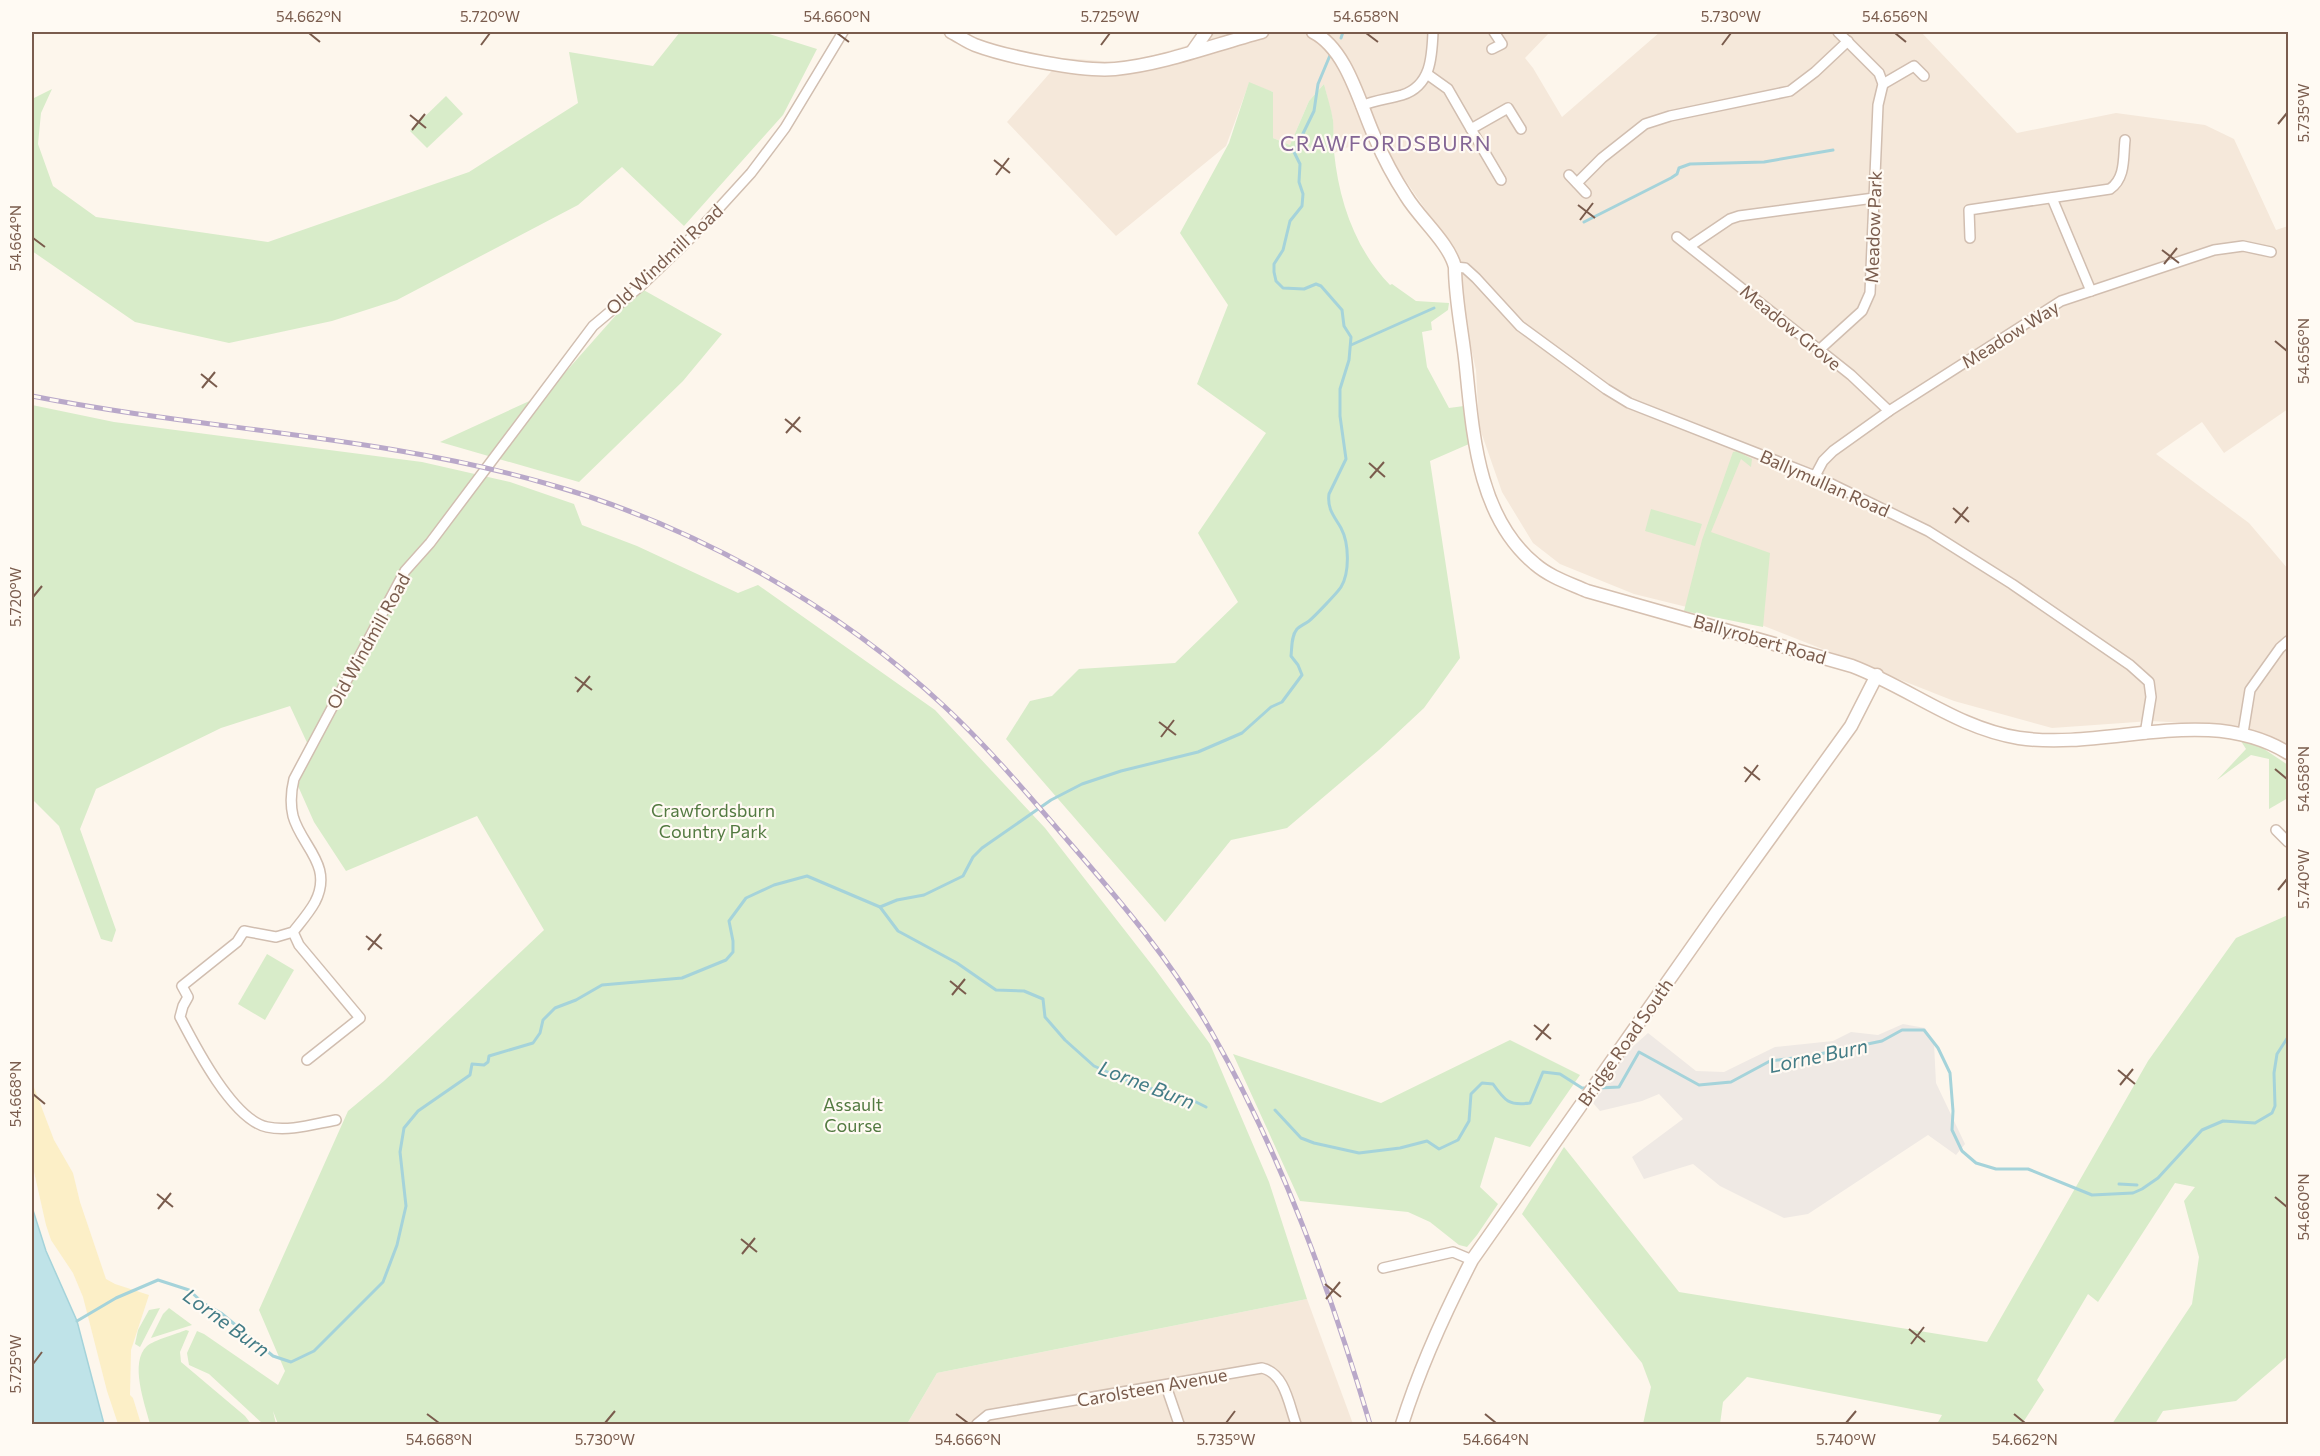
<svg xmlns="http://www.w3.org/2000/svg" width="2320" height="1456" viewBox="0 0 2320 1456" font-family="Commissioner,sans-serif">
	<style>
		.residential { fill: #f5e8da }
		.industrial { fill: #efe9e4 }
		.green { fill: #d8ecc9 }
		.sand { fill: #fcefc7 }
		.water { fill: #bfe3e8; stroke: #a5d3da; stroke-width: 1.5 }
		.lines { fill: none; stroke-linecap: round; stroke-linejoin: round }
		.stream { stroke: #a5d3da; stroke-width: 3 }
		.street-casing { stroke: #d1beb0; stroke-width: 12 }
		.secondary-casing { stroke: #d6c0b0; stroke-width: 15 }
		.street { stroke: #fff; stroke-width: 9 }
		.secondary { stroke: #fff; stroke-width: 12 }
		.rail-casing { stroke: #b9a8c9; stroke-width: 5 }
		.rail { stroke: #fffaf3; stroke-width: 3; stroke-dasharray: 9; stroke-linecap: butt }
		.ticks { fill: none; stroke: #7a5c4d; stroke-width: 2 }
		.labels { text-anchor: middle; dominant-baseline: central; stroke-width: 4.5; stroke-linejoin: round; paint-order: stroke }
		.street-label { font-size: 18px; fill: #7a5c4d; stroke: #fffaf3 }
		.park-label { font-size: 18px; fill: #537a41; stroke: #fffaf3 }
		.water-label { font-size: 20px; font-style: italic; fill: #437c86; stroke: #fffaf3 }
		.quarter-label { font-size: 21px; letter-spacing: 1.5px; fill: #846695; stroke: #fffaf3 }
		.neatline { fill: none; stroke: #7a5c4d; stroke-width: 2 }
		.ticks-label { font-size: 15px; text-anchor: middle; fill: #7a5c4d }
	</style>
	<rect width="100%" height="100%" fill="#fdf6ec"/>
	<!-- residential -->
	<g class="residential">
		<path d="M1206,32h344l-25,26 8,10 29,49 98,-85h261l96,101 99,-20 89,12 29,14 42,91 12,-4v183l-64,44 -22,-31 -46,32 93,69 39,46v178l-50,-21 -87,-5 -99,7 -98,-27 -190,-75 -130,-32 -74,-30 -27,-21 -31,-51 -23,-66 -3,-56 -8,-36 -6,-51 -5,-28 -54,-78 -25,-42 -44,18 -1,-33 -9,-36 -15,17 -19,44 -17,-7v-46l-24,-9 -23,63 -110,90 -109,-114 56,-64 64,5 72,-21z"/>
		<path d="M1307,1299l46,125h-446l30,-51z"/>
	</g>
	<!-- industrial -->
	<path class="industrial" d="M1903,1024l22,4 9,16 2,39 29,61 -9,11 -28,-20 -120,79 -24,4 -64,-32 -27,-22 -49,15 -12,-22 51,-38 -24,-25 -17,7 -42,10 -7,-8 35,-52 20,-18 48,38 28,1 51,-25 58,-6 18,-9 27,3z"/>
	<!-- green -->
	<g class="green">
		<path d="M680,32h83l54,17 -34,66 -99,111 -62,-59 -44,38 -181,95 -65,21 -103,22 -94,-21 -103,-71v-152l20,-10 -11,24 -3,31 15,42 43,31 172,25 201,-70 109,-69 -9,-51 84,14z"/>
		<path d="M1249,82l24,10v46l17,7 19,-44 15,-17c3,12 7,24 9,36 1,10 0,21 1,32 5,49 21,97 56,133l2,-1 24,17 33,2 -1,7 -17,12 1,8 -10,2 5,35 22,41 15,-2 5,38 -39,17 30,197 -36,50 -45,42 -92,78 -56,12 -66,82 -159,-183 24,-38 22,-5 27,-27 96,-6 63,-61 -40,-69 68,-100 -69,-49 31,-79 -48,-72 49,-90z"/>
		<path d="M446,96l17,18 -36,34 -17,-17z"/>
		<path d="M640,288l82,46 -39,47 -104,101 -139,-40 107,-49z"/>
		<path d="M32,405l82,17 308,40 88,20 64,22 8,21 55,21 101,47 20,-8 177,125 110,118 110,141 55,75 59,138 38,117 -370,74 -30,51h-629l-5,-13 3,13h-13l-54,-50 -20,-9 -2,-12 10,-22 7,3 74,51 7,-14 -26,-61 89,-199 36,-30 160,-151 -67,-114 -131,55 -32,-49 -16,-36 12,-37 -20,-43 -69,22 -125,61 -16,40 36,101 -4,12 -11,-3 -42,-113 -27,-27z"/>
		<path d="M1737,451l15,8 -1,8 -10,-8 -30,73 59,21 -7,74 -79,-16 18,-71 31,-88z"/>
		<path d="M1651,509l51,15 -7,22 -50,-15z"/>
		<path d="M2241,741l20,6 27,18v33l-19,11v-50l-18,-4 -34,25 29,-31z"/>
		<path d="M2288,915v441l-52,45 -73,10 -8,13h-43l80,-120 7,-47 -15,-56 11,-14 -20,-4 -77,119 -10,-8 -51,86 7,10 -22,34h-85l5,-9 -195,-38 -24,25 -3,22h-77l8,-37 -9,-24 -120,-149 42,-67 115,145 308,50 161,-281 88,-123z"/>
		<path d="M267,954l27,16 -29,50 -27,-16z"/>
		<path d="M1510,1040l70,35 -50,72 -35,-10 -15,50 18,17 -21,31 -10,12 -8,-2 -29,-23 -22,-10 -108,-11 -67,-147 148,49z"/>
		<path d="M160,1308l-20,39 -5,-3 3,-14 11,-20z"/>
		<path d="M169,1308l23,17 -41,13 12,-24z"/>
		<path d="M186,1330l3,1 -9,21 1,10 64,54 6,8h-101c-5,-20 -21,-62 -3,-78 7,-6 30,-12 39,-16z"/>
	</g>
	<!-- sand -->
	<path class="sand" d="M32,1082l22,58 19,33 7,29 26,77 9,5 34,11 -18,55 -1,45 3,3 8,26h-23l-11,-33 -24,-94 -10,-24 -22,-33 -5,-15 -14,-62z"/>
	<!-- water -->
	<path class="water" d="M32,1207l14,44 31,70 27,103h-72z"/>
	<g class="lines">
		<!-- stream -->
		<g class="stream">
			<path d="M1341,38l2,-6"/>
			<path d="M1584,222l87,-44 6,-4 2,-6 11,-4 74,-2 69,-12"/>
			<path d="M1351,345l83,-37"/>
			<path d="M880,907l17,-7 27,-5 39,-19 10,-19 9,-9 69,-48 31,-16 39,-13 77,-19 44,-19 29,-26 11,-5 20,-27 -4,-10 -7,-9c1,-8 0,-20 6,-27 3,-3 8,-5 12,-8 5,-4 29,-29 32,-34 9,-15 8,-44 0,-59 -7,-12 -14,-19 -12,-34l17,-35 -6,-43v-27l9,-29 2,-23 -7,-11 -2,-16 -21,-24 -5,-2 -12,5 -21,-1 -7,-7 -2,-9v-8l9,-14 7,-29 12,-15 1,-12 -4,-12 1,-18 -6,-12 20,-41 4,-27 13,-31"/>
			<path d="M1599,1088l20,-1 20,-35 60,33 32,-3 39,-21 40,-5 72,-15 20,-11h22l14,18 12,25 3,38 -1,19 10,21 14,12 20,6h32l64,26 41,-2 9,-4 16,-11 44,-48 21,-9 32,2 17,-10 3,-7 -1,-33 3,-19 11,-17"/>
			<path d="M1275,1110l26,28 13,5 45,10 41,-5 27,-7 12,8 19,-9 11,-19 2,-27 11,-11 11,1c12,17 16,22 37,19l13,-31 17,2 22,14h7"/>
			<path d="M2119,1184l18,1"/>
			<path d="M77,1321l39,-23 42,-18 31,10 14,13 18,10 52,43 18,6 23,-11 69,-69 14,-37 9,-39 -6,-54 4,-24 14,-17 52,-36 2,-11 12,1 4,-3 1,-6 44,-13 7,-10 3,-13 12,-12 21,-8 26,-15 80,-7 44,-18 7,-8v-11l-4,-20 17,-23 28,-13 33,-9 73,31 18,24 59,32 39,27 28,1 19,8 2,18 20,23 29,26 41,18 59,17 12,6"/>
		</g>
		<!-- street casing -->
		<g class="street-casing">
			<g id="street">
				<path d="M1492,49l10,-5 -8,-12"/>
				<path d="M1427,74l21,15 23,40 37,-21 13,21"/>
				<path d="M1883,84l31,-18 10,10"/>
				<path d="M1361,106c14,-6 27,-7 41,-11 29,-9 30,-38 31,-63"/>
				<path d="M1471,129l30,51"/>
				<path d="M1569,175l17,18"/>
				<path d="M1577,183l25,-25 43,-34 25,-8 120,-25 25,-19 33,-31"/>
				<path d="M2052,198l39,93"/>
				<path d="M1677,237l174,138 38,36"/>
				<path d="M1970,238l-1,-28 141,-21c16,-11 13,-32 15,-49"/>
				<path d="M1690,246l40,-27 9,-3 135,-18"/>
				<path d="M1455,267l10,1 11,10 44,48 86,63 23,14 186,73 113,55 84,53 118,81 19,17 2,15 -6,37"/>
				<path d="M1819,350l43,-39 8,-18 8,-188 5,-21 -4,-11 -41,-41"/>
				<path d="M1815,476l8,-15 10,-10 56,-40 172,-110 153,-51 29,-4 28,6"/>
				<path d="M2243,733l7,-43 30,-42 8,-7"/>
				<path d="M2276,830l12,12"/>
				<path d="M293,932l6,13 61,73 -53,42"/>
				<path d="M336,1120c-22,4 -47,12 -69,7 -34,-7 -72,-81 -87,-110l3,-11 5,-9 -6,-11 55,-44 7,-11 32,6 17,-5c7,-9 16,-19 22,-30 19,-37 -14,-56 -22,-86 -3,-13 -2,-25 1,-37l111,-208 25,-28 163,-217 50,-42 57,-55 51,-56 34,-45 58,-96"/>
				<path d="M1383,1268l70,-16 19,8"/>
				<path d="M1166,1386l13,38"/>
				<path d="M977,1424l11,-9 274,-47c23,5 27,37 34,56"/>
			</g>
		</g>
		<!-- secondary casing -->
		<g class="secondary-casing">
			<g id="secondary">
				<path d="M951,32c8,4 16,10 24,13 32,12 107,27 140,24 50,-5 98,-24 147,-37"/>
				<path d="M1313,32c35,18 47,74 63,108 8,19 19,39 30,56 14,23 43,47 49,71 0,33 8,68 11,100 7,68 12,150 69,197 15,13 34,19 52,27l265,75c58,22 105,62 167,72 89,13 188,-35 269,15"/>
				<path d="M1192,52l14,-20"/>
				<path d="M1402,1424c18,-57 42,-110 70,-164l244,-347 135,-187 26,-51"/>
			</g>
		</g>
		<!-- street -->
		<use href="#street" class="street"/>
		<!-- secondary -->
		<use href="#secondary" class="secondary"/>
		<!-- rail casing -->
		<g class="rail-casing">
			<path id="rail" d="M32,396c171,34 347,39 516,88 142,40 289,121 397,223 45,42 84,89 124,135 53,61 104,121 143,191 70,123 118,257 158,391"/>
		</g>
		<!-- rail -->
		<use href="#rail" class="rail"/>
	</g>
	<!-- ticks -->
	<path class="ticks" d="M309,33l11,9M837,33l12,9M1366,33l12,9M1895,33l11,9M481,45l9,-12M1101,45l9,-12M1722,45l9,-12M410,115l16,13M2278,124l9,-11M412,130l13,-16M994,160l16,13M996,175l13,-17M1578,205l17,13M1580,220l13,-17M33,238l12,9M2162,250l17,13M2164,264l13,-16M2275,341l12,10M201,374l16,13M202,388l13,-16M785,419l16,13M786,433l14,-16M1369,463l16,14M1370,478l14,-16M1953,508l16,14M1955,523l13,-16M33,597l9,-11M575,677l17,13M577,692l13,-16M1159,722l17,13M1161,737l13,-17M1744,767l16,13M2275,769l12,10M1745,782l13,-17M2278,890l9,-11M366,936l16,13M368,950l13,-16M950,981l16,13M952,995l13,-16M1534,1025l17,14M1536,1040l13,-16M2118,1070l17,14M2120,1085l13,-16M33,1094l12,10M157,1194l16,13M2275,1197l12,10M158,1209l13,-16M741,1239l16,13M742,1254l13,-16M1325,1284l16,13M1326,1299l14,-17M1909,1329l16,13M1911,1344l13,-17M33,1364l9,-12M427,1414l12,9M956,1414l12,9M1485,1414l11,9M2014,1414l11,9M605,1423l10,-12M1226,1423l9,-12M1846,1423l10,-12"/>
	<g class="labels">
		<!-- street labels -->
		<g class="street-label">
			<text transform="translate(1873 227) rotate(-88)">Meadow Park</text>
			<text transform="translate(664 259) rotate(-43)">Old Windmill Road</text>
			<text transform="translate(1791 327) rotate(39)">Meadow Grove</text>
			<text transform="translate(2010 334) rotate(-32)">Meadow Way</text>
			<text transform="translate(1825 483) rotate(24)">Ballymullan Road</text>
			<text transform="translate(1760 639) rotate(16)">Ballyrobert Road</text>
			<text transform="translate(368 641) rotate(-61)">Old Windmill Road</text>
			<text transform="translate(1625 1042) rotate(-55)">Bridge Road South</text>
			<text transform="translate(1152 1387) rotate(-10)">Carolsteen Avenue</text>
		</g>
		<!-- park labels -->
		<g class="park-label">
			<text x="713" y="810">Crawfordsburn<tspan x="713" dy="21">Country Park</tspan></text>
			<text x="853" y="1104">Assault<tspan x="853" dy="21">Course</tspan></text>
		</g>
		<!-- water labels -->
		<g class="water-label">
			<text transform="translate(1818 1055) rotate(-12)">Lorne Burn</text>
			<text transform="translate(1147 1084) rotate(21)">Lorne Burn</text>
			<text transform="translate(227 1322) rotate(36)">Lorne Burn</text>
		</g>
		<!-- quarter labels -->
		<g class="quarter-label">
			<text x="1386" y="142">CRAWFORDSBURN</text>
		</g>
	</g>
	<!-- border -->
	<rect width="2320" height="1456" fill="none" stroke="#fffaf3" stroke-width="66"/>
	<rect x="33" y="33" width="2254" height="1390" class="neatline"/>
	<g class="ticks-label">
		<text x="309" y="22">54.662°N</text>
		<text x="490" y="22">5.720°W</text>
		<text x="837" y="22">54.660°N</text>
		<text x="1110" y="22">5.725°W</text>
		<text x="1366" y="22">54.658°N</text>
		<text x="1731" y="22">5.730°W</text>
		<text x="1895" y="22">54.656°N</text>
		<text transform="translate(2304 113) rotate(-90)" y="5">5.735°W</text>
		<text transform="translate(16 238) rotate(-90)" y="5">54.664°N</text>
		<text transform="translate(2304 351) rotate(-90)" y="5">54.656°N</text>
		<text transform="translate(16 597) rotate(-90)" y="5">5.720°W</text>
		<text transform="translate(2304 779) rotate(-90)" y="5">54.658°N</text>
		<text transform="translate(2304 879) rotate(-90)" y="5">5.740°W</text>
		<text transform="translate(16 1094) rotate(-90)" y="5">54.668°N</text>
		<text transform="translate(2304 1207) rotate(-90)" y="5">54.660°N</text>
		<text transform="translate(16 1364) rotate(-90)" y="5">5.725°W</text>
		<text x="439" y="1445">54.668°N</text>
		<text x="605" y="1445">5.730°W</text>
		<text x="968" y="1445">54.666°N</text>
		<text x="1226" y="1445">5.735°W</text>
		<text x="1496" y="1445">54.664°N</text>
		<text x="1846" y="1445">5.740°W</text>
		<text x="2025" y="1445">54.662°N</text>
	</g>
</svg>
